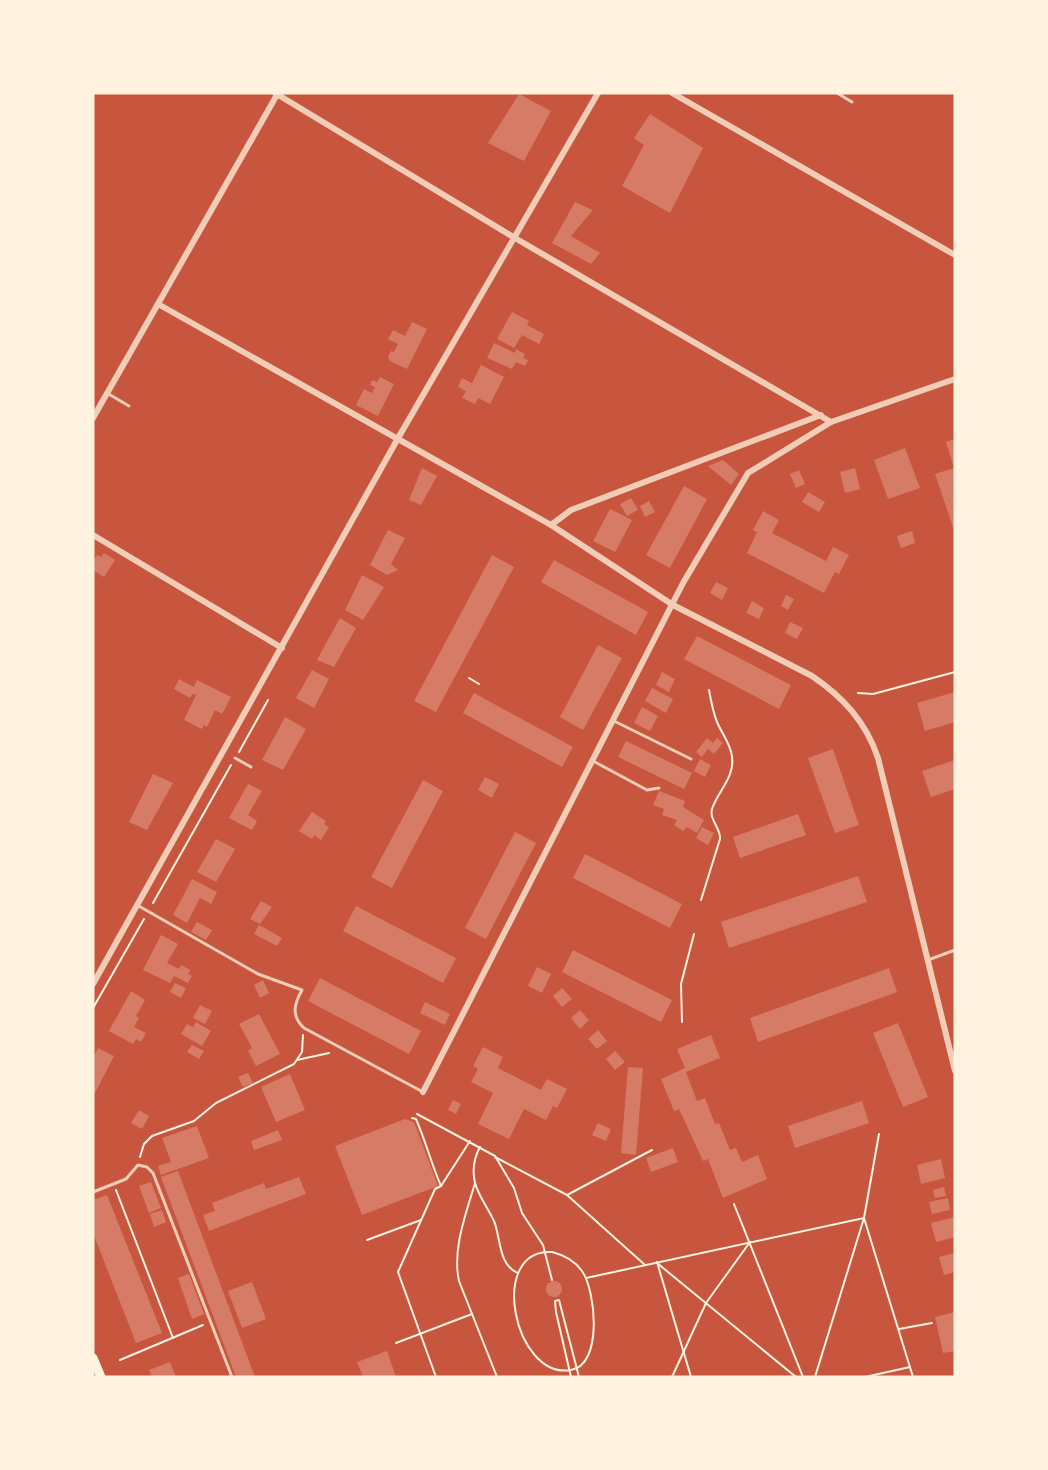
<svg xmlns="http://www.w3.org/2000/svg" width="1048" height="1470" viewBox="0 0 1048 1470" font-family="'Fira Sans',sans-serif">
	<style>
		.building { fill: #d67c66 }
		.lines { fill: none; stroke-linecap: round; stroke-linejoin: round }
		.path { stroke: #fff3e0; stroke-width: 2 }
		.service { stroke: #f1ccb7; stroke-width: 3 }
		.minor { stroke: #f1ccb7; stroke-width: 6 }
		.secondary { stroke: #fff3e0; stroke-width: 9 }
	</style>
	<rect width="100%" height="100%" fill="#c8553d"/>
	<!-- building -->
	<g class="building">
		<path d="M519,94l32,17 -27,50 -36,-18z"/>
		<path d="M650,114l53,34 -33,65 -48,-27 22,-41 -10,-7z"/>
		<path d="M575,202l18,8 -22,26 29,17 -9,11 -39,-21z"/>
		<path d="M512,312l17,9 -2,4 17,9 -5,10 -17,-9 -8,13 -17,-9z"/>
		<path d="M412,322l15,7 -20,40 -17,-8 -2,-4 3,-6 3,1 4,-8 -10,-5 5,-9 12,6z"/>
		<path d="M494,343l21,10 1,-4 9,5 -2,4 5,2 -3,6 -9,-4 -4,7 -25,-11z"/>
		<path d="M481,365l23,12 -14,27 -12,-6 -3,6 -13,-6 4,-7 -8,-4 4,-9 10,5z"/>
		<path d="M380,377l14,7 -16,32 -22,-11 8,-16 8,4 3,-6 -5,-2 2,-5 5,2z"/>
		<path d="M955,439v94l-20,-59 19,-6 -8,-26z"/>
		<path d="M905,448l15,40 -32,11 -14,-39z"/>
		<path d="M723,460l16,14 -8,11 -23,-19z"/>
		<path d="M422,468l15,8 -16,29 -12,-5z"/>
		<path d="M855,468l5,21 -15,4 -5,-21z"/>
		<path d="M799,470l6,14 -9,4 -6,-14z"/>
		<path d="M684,486l23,13 -37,69 -24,-13z"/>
		<path d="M808,492l17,10 -6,10 -17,-10z"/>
		<path d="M631,498l7,12 -11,6 -7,-12z"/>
		<path d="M649,501l6,11 -10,5 -5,-11z"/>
		<path d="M610,509l22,11 -17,32 -22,-11z"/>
		<path d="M763,511l16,9 -7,13 54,28 7,-14 16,8 -10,19 -4,-2 -11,21 -77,-40 10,-21 -4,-2z"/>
		<path d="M388,530l17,8 -14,26 7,6 -11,5 -17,-10z"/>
		<path d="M912,531l3,12 -14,5 -4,-12z"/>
		<path d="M104,553l11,7 -11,17 -11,-7v-9l4,-6 4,2z"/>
		<path d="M492,555l22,12 -78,145 -22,-11z"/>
		<path d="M554,560l94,52 -12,23 -95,-53z"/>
		<path d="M362,575l22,12 -21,33 -18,-10z"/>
		<path d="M716,582l12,6 -6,12 -12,-7z"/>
		<path d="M786,595l8,4 -6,11 -7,-4z"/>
		<path d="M752,601l12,7 -5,11 -13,-6z"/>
		<path d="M340,618l16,10 -22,39 -17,-7z"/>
		<path d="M790,622l13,6 -6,11 -12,-6z"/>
		<path d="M697,636l94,49 -12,24 -95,-50z"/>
		<path d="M598,645l24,13 -39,72 -23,-13z"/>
		<path d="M312,670l17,9 -15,29 -18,-10z"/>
		<path d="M662,672l13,7 -6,13 -13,-7z"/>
		<path d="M179,679l15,8 3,-7 34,17 -9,17 -7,-4 -8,17 -3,-2 -2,4 -18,-9 12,-25 -3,-1 -3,4 -16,-9z"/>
		<path d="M652,688l21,11 -7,14 -21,-12z"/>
		<path d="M955,692v30l-30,9 -8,-28z"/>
		<path d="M474,693l99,54 -11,20 -99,-54z"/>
		<path d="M642,707l16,9 -8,15 -16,-8z"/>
		<path d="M285,717l21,12 -23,41 -21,-10z"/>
		<path d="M707,738l6,5 4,-5 6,5 -9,11 -6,-5 -6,8 -6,-5z"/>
		<path d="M626,741l66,32 -8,16 -66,-32z"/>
		<path d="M833,749l26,76 -24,8 -27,-75z"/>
		<path d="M700,759l11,6 -6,12 -11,-6z"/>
		<path d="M955,760v29l-24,8 -9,-26z"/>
		<path d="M153,774l20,9 -26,47 -18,-8z"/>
		<path d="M485,777l14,7 -7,14 -14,-8z"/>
		<path d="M423,780l20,11 -51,97 -21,-11z"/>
		<path d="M248,784l14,7 -14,24 9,6 -5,9 -23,-12z"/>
		<path d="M659,791l26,10 -2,6 21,13 -7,13 -10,-6 -4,4 -9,-6 3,-5 -15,-5 2,-6 -11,-4z"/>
		<path d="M312,812l14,9 -2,3 5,3 -8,13 -7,-5 -2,4 -13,-8z"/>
		<path d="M798,814l8,21 -66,23 -7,-21z"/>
		<path d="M702,827l12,6 -6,12 -12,-7z"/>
		<path d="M515,832l21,11 -50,96 -21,-11z"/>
		<path d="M216,839l19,10 -19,33 -19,-10z"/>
		<path d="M585,854l97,50 -12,24 -97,-50z"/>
		<path d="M858,876l9,26 -138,46 -8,-26z"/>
		<path d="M192,879l25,13 -6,12 -11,-6 -13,25 -14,-8z"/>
		<path d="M261,901l11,6 -12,17 -10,-5z"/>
		<path d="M356,906l100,52 -13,25 -100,-52z"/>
		<path d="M197,922l15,8 -6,10 -15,-8z"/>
		<path d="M259,925l23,13 -5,8 -23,-12z"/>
		<path d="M161,935l17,9 -11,19 12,6 2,-4 9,5 -2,4 4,2 -4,7 -14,-7 -4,7 -27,-13z"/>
		<path d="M573,950l99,50 -11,22 -99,-50z"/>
		<path d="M537,967l14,7 -9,19 -14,-7z"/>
		<path d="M889,968l8,24 -139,50 -8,-24z"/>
		<path d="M320,978l101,53 -12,23 -101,-53z"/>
		<path d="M263,980l6,13 -9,5 -6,-13z"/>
		<path d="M175,983l11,5 -5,10 -11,-6z"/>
		<path d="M562,988l10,11 -10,8 -9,-11z"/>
		<path d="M131,991l14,9 -9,16 3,2 -5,9 12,6 -5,9 -5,-3 -3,5 -24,-13z"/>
		<path d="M425,1002l25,12 -5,11 -25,-12z"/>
		<path d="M200,1005l12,6 -7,13 -12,-6z"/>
		<path d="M580,1010l9,10 -9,9 -9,-11z"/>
		<path d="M259,1014l21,40 -24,12 -8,-15 4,-3 -13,-24z"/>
		<path d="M196,1022l15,9 -9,15 -21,-12 6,-10 6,3z"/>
		<path d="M898,1023l30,74 -25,10 -30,-74z"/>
		<path d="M598,1030l9,11 -10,8 -9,-10z"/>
		<path d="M711,1035l9,23 -34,14 11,29 8,-3 10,26 4,-1 11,27 6,-2 6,14 16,-7 9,24 -44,19 -15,-39 -5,2 -24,-52 -5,2 -13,-32 24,-11 -8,-19z"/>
		<path d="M192,1045l12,6 -5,8 -12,-7z"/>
		<path d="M483,1047l20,10 -5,11 43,22 6,-11 20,10 -10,19 -4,-2 -7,14 -22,-11 -15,30 -31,-15 15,-31 -22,-11 7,-13 -5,-3z"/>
		<path d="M98,1048l16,8 -21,41v-39z"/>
		<path d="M615,1051l10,11 -10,8 -9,-11z"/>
		<path d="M628,1067l15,1 -7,87 -15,-2z"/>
		<path d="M248,1073l5,10 -10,4 -5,-10z"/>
		<path d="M290,1074l15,36 -29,12 -15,-35z"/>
		<path d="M453,1100l8,4 -5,10 -8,-4z"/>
		<path d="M862,1101l7,22 -74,25 -7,-22z"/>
		<path d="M139,1110l10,6 -7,13 -11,-6z"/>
		<path d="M405,1119l9,3 24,64 -76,29 -27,-69z"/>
		<path d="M598,1123l13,6 -5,12 -14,-6z"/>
		<path d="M197,1126l12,32 -48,17 -3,-9 13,-4 -9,-24z"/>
		<path d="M278,1130l4,10 -28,10 -3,-9z"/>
		<path d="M673,1148l5,14 -27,10 -5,-14z"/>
		<path d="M941,1159l4,19 -24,6 -4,-19z"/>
		<path d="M178,1171l77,206h-19l-75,-200z"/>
		<path d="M299,1177l7,17 -97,37 -6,-16 12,-4 -3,-8 52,-20 2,6z"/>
		<path d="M151,1182l10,26 -12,5 -10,-27z"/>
		<path d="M944,1187l2,9 -11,2 -2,-8z"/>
		<path d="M107,1195l55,138 -26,10 -43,-110v-33z"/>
		<path d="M948,1198l2,12 -18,4 -3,-12z"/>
		<path d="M162,1210l4,12 -12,5 -4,-13z"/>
		<path d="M955,1217v20l-19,5 -5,-19z"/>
		<path d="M955,1253v19l-11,3 -5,-18z"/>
		<path d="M189,1274l15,40 -12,5 -14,-41z"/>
		<circle cx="554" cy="1289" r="8"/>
		<path d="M252,1282l14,37 -24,9 -14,-37z"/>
		<path d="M955,1312v39l-12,2 -8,-36z"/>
		<path d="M387,1351l9,26h-33l-6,-15z"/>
		<path d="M170,1362l6,15h-24l-3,-7z"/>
	</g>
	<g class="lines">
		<!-- path -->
		<g class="path">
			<path d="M469,678l10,6"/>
			<path d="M858,693l15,1 82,-22"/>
			<path d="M239,752l29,-52"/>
			<path d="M701,900l19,-61c1,-11 -11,-19 -8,-30 6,-18 23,-32 20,-52 -1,-13 -10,-23 -15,-35 -4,-10 -6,-21 -8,-32"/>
			<path d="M153,903l78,-138"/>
			<path d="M93,1008l51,-89"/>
			<path d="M682,1022l-1,-38 13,-50"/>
			<path d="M297,1060l32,-7"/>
			<path d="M417,1114l78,42 19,32 8,25 21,32 9,35"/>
			<path d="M412,1118l4,1c10,23 15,44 25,67l-6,3 -37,83 38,105"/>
			<path d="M480,1147c-6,11 -8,23 -5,36 4,14 13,25 19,38 7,17 4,44 24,52"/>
			<path d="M140,1157l4,-13 8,-8 42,-15 22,-18 78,-39 8,-12 1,-17"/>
			<path d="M495,1157l72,38 78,70"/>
			<path d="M475,1183c-9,31 -23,66 -16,98l38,96"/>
			<path d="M441,1186l29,-45"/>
			<path d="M116,1190l57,148"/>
			<path d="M567,1195l85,-45"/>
			<path d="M734,1204l69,173"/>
			<path d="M367,1240l54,-20"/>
			<path d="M552,1252c12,3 23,9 30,19 14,20 21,94 -11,99 -57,10 -84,-122 -19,-118z"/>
			<path d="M657,1262l34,115"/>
			<path d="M657,1263l139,114"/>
			<path d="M586,1278l278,-60 49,159"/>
			<path d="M899,1329l33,-6"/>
			<path d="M396,1343l76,-29"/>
			<path d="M120,1360l83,-35"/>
			<path d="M571,1377l-15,-65 -1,-11 4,-1 20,77"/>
			<path d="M672,1377l34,-74 44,-61"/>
			<path d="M815,1377l49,-159 15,-84"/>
			<path d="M865,1377l45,-10"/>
		</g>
		<!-- service -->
		<g class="service">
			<path d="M837,93l15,9"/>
			<path d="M107,393l22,13"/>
			<path d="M614,721l77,38"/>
			<path d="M235,758l16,9"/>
			<path d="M593,761l54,29 12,-2"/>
			<path d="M137,905l121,69 44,16c-8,14 -11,26 2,38l119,64"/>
			<path d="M928,960l27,-10"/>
			<path d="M93,1192l33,-13 12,-14 9,2 6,6 79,204"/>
		</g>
		<!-- minor -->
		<g class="minor">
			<path d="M275,93l240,145 316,184"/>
			<path d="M672,93l283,162"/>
			<path d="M158,304l393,221 122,80 139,71c31,21 54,46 66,82l77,313"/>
			<path d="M93,418l185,-325"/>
			<path d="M551,525l20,-15 250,-95"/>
			<path d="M93,535l189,113"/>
			<path d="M93,984l304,-544 201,-347"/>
			<path d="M423,1092l260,-509 65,-110 83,-51 124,-43"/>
		</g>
		<!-- secondary -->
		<path class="secondary" d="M93,1358l8,19"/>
	</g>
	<!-- border -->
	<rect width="1048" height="1470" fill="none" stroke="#fff3e0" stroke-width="189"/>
</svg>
